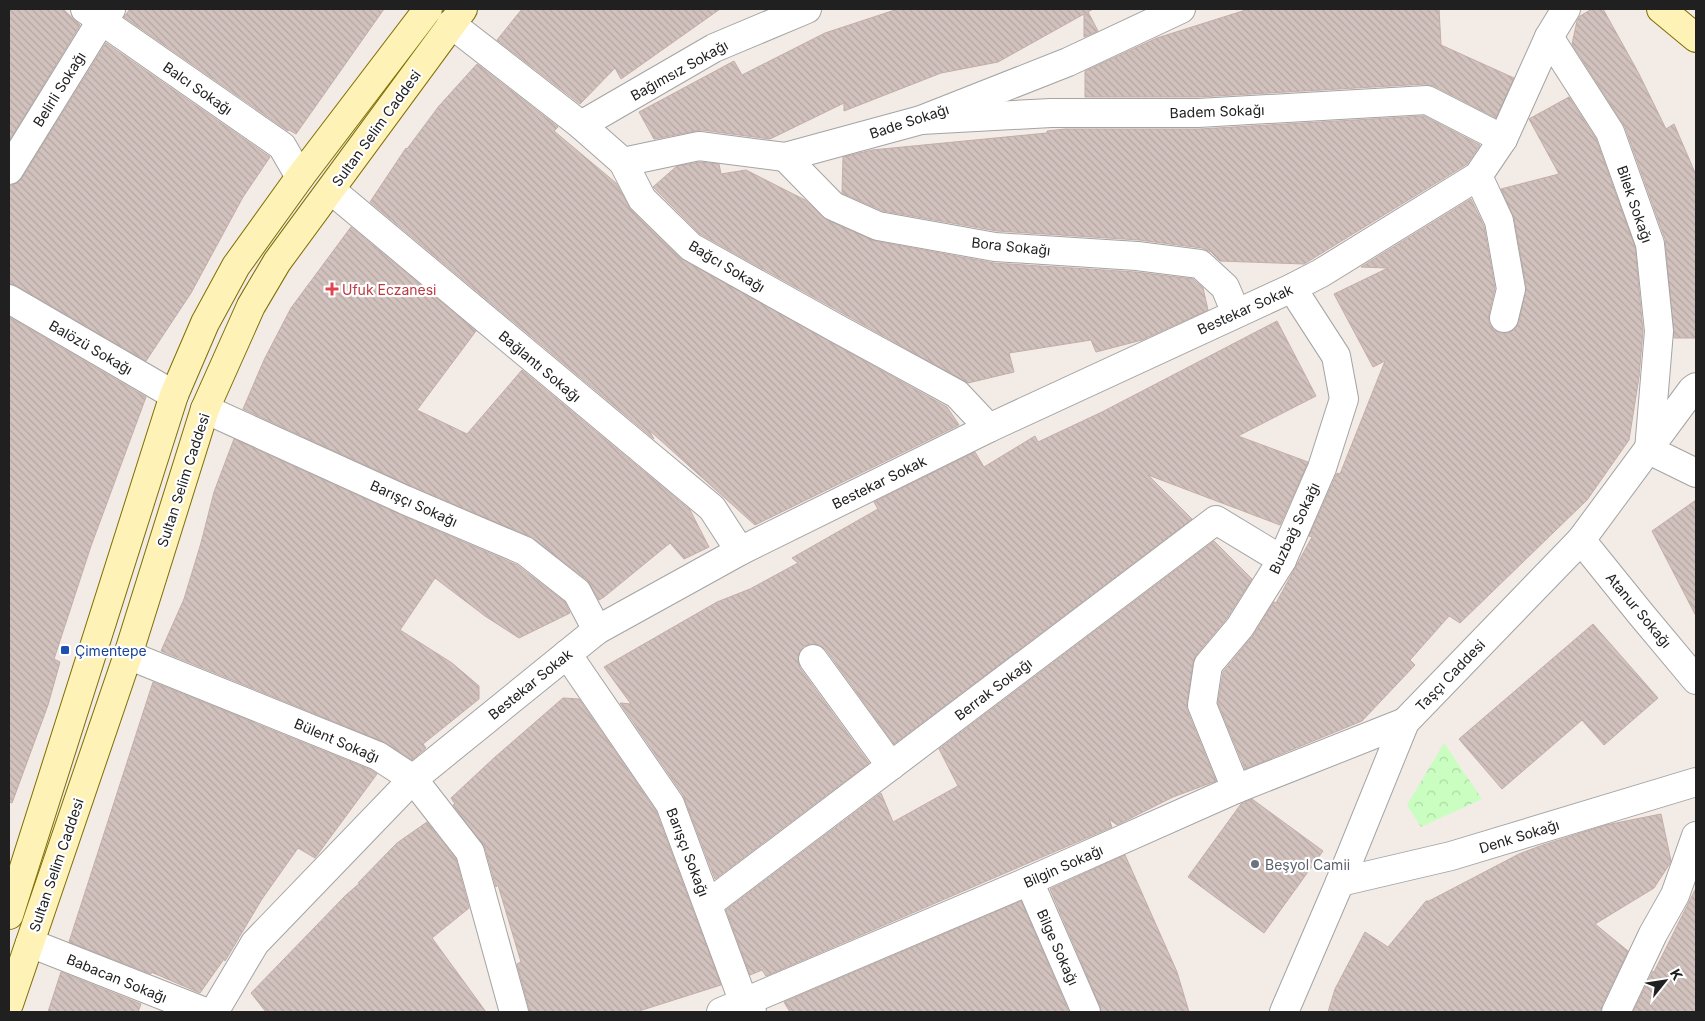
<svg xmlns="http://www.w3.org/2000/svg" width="1705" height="1021" viewBox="0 0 1705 1021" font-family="Inter,sans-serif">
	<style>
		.park { fill: url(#park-crowns) }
		.building { fill: url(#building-back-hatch); stroke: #c5ada7 }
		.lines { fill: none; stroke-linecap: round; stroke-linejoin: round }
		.minor-casing { stroke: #a4a4a4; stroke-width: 30 }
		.tertiary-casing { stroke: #a4a4a4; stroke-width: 30 }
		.secondary-casing { stroke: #7e6f00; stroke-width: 30 }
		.minor { stroke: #fff; stroke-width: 28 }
		.tertiary { stroke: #fff; stroke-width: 28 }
		.secondary { stroke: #fff2b6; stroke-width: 28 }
		.health-dot { fill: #e0444e; stroke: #fff; stroke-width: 2 }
		.transit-dot { fill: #1a4fb4; stroke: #fff; stroke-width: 2 }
		.worship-dot { fill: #6b7280; stroke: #fff; stroke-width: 2 }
		.labels { text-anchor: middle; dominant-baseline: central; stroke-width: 4.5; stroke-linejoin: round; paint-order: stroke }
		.street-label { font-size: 14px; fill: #202020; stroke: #fff }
		.health-label { font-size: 14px; fill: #be3a42; stroke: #fff; text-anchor: start }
		.transit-label { font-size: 14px; fill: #164399; stroke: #fff; text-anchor: start }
		.worship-label { font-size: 14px; fill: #5b616d; stroke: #fff; text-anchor: start }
	</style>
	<defs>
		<pattern id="park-crowns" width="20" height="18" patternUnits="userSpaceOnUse" patternTransform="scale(1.25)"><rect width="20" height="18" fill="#c9fec0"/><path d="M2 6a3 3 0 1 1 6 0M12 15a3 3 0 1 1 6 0" fill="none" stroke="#acd9a5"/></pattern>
		<pattern id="building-back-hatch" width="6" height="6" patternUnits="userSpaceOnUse" patternTransform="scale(1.25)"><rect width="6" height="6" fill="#d2c2be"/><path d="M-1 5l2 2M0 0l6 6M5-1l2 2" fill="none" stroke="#b4a6a3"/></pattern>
	</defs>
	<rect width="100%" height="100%" fill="#f2ebe6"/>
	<!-- park -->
	<path class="park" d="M1444,743l38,56 -61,28 -14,-22z"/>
	<!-- building -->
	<g class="building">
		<path d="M9,9h54l17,16 -71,116z"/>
		<path d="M130,9h254l-88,125 -7,-4 -1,1 -164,-114z"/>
		<path d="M522,9h198l-99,70 -6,-11 -35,36 -83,-64z"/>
		<path d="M898,9h195l-5,3 10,19 -14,6v-23l-86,48 -57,11 -97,38v-8l-74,36 -69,-9 -47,9 -15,-27 95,-51 8,14 83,-42z"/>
		<path d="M1249,9h190l2,36 73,33 -18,40 -62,-32 -8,-2 -228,13h-113v-26l72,-33z"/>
		<path d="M1592,9h11l35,63 28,57 8,-5 22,51v163h-22l-9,-99 -40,-112 -53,-83 5,-23 3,-5z"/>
		<path d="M106,43l164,114 -27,40 -52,96 -45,68 -129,-75 -8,-3v-97l8,-3 5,-5z"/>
		<path d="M477,64l81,63 -4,4 62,52 15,27 49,48 267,149 12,18 -204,100 -106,-95 5,9 -284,-237 36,-54 1,1 32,-43z"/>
		<path d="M1569,97l27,42 39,108 8,84 -4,46 -10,63 -42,60 -127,123 -11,-7 -39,44 5,5 -53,56 -117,48 -27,-66 5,-31 29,-35 22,-35 2,1 36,-66 -3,-1 28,-63 3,1 45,-113 -12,6 -39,-73 54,-26 -27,-1 110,-68 13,27 11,62 -6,26v9l5,7 6,3h8l7,-4 4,-7 7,-36 -12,-68 -13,-29 58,-15 -30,-55z"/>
		<path d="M1424,116l56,29 -13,19 -163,100 -84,-3 -9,-9 -9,-4 -63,-8 -142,-9 -114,-20 -41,-18 1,-36 29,-7 175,-17v-2l18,-2h134z"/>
		<path d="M700,162l19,2 2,10 25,-4 59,30 22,20 48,21 119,22 142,9 57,7 10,9 5,22 -66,30 -46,12 -5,-12 -82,13 5,19 -46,11 -268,-149 -47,-47 24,-21z"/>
		<path d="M351,227l125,104 -59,79 50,24 55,-64 168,140 19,37 -25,12 -14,-16 -66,54 -5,3 -12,-20 -56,-43 -120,-51 -168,-77 21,-49 27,-52z"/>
		<path d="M9,317l137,80 -55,149 -37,113 6,3 -12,43 -36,98 -3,-1z"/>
		<path d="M1277,321l39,75 -78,40 70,26 -28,63 -132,-50 44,44 -298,225 -68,-94 -7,-5 -8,-1 -7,2 -5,7 -1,8 2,7 69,95 -154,116 -32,-84 -63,-92 11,1 -27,-37 113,-65 33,-13 48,-26 -6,-5 86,-49 -4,-7 101,-50 9,15 51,-31 3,6 64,-30z"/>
		<path d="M234,439l165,75 118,51 48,37 5,11 -51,25 -34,-22 -50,-38 -35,52 52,33 27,23v13l-56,45 3,4 -14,12 -28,-18 -223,-91 23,-52 17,-56 13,-51z"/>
		<path d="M1696,500v116l-44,-85z"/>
		<path d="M1214,541l38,38 -25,39 -31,37 -3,8 -6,40v7l29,71 -43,16 -56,28 -8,-6 3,8 -346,149 -4,-6 -12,5 -24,-65 155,-117 12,29 65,-36 -19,-37z"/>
		<path d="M1593,624l65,74 -54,47 -22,-25 -80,69 -43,-50z"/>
		<path d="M153,682l218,88 6,4 -62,84 -17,-10 -36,51 -37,62 -1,-2 -24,34 -49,-21v2l-82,-32z"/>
		<path d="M563,698l16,1 77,112 65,174 -85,27h-106l-13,-48 4,-2 -23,-77 -2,2 -11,-39 -32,-43 2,-1 -4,-6 43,-40z"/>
		<path d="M1252,799l71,52 -59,82 -76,-56 53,-73z"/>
		<path d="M1661,814l10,47 -2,4 -15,23 -59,36 33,27 -26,54 -1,7h-273l7,-23 30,-57 23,15 38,-46h3l90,-47 21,-8 66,-21z"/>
		<path d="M427,822l29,37 13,49 -37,30 54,74h-220l-15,-19 95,-98 14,-12h-2l39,-40z"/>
		<path d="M1125,855l52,117 12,40h-88l-1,-6 -50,-117z"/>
		<path d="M1696,888v124h-63l20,-41 1,1z"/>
		<path d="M1021,901l48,111h-279l-6,-10z"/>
		<path d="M61,972l80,32 -3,8h-90z"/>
	</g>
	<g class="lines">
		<!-- minor casing -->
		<g class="minor-casing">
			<g id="minor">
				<path d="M85,9l197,137 18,31"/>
				<path d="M451,24l130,101 42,37 19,37 49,48 147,82 119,65 32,34"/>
				<path d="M1549,37l61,95 40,112 9,87 -10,119 47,23"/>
				<path d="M921,120l130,-7h147l229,-13 76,39"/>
				<path d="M581,125l133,-77 93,-39"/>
				<path d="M785,157l48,49 45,20 117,21 142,9 63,8 25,23 11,26"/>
				<path d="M623,162l76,-16 86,11 136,-37 147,-58 113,-53"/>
				<path d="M9,170l92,-149 10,-12"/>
				<path d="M1478,176l21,45 12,68 -7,29"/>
				<path d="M331,190l381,318 28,43"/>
				<path d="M9,299l165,96"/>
				<path d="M205,409l200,91 120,51 52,41 20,38"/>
				<path d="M1581,540l59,73 56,67"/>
				<path d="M567,654l103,150 74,199 8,9"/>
				<path d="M128,655l250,101 35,23 57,73 44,160"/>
				<path d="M813,659l78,107"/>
				<path d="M1236,789l-34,-84 6,-40 32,-38 42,-67 40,-92 22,-69 -8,-43 -44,-68"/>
				<path d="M1029,881l57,131"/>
				<path d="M1340,882l111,-26 245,-74"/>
				<path d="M708,904l508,-384 66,40"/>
				<path d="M30,943l175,69"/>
				<path d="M214,1012l41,-69 158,-164 184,-149 143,-79 249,-123 303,-140 29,-15 157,-97 25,-37 46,-102 17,-28"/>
				<path d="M721,1012l308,-131 207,-92 169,-67"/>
				<path d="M1616,1012l37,-78 22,-39 21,-59"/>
			</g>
		</g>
		<!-- tertiary casing -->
		<g class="tertiary-casing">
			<path id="tertiary" d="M1284,1012l56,-130 65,-160 176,-182 111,-150 4,-3"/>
		</g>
		<!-- secondary casing -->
		<g class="secondary-casing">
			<g id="secondary">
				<path d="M1661,9l35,29"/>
				<path d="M9,915l165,-520 31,-72 31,-57 64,-89 128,-168"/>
				<path d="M9,1004l119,-349 77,-246 46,-103 26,-44 186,-253"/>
			</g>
		</g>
		<!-- minor -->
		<use href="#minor" class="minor"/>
		<!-- tertiary -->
		<use href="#tertiary" class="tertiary"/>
		<!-- secondary -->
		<use href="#secondary" class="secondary"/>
	</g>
	<!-- markers -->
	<path class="health-dot" d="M329.5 281.5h5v5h5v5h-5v5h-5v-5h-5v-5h5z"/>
	<rect class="transit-dot" x="60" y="645" width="10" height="10" rx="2.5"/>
	<circle class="worship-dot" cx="1255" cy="864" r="5"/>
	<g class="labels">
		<!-- street labels -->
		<g class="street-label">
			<text transform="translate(679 70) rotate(-29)">Bağımsız Sokağı</text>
			<text transform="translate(198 88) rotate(35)">Balcı Sokağı</text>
			<text transform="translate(59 89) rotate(-58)">Belirli Sokağı</text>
			<text transform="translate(1217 111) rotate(-2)">Badem Sokağı</text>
			<text transform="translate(909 121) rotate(-18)">Bade Sokağı</text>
			<text transform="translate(376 128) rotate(-54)">Sultan Selim Caddesi</text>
			<text transform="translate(1635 204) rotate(71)">Bilek Sokağı</text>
			<text transform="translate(1011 246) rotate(6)">Bora Sokağı</text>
			<text transform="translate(727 266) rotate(31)">Bağcı Sokağı</text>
			<text transform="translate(1245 309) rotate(-24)">Bestekar Sokak</text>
			<text transform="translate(91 347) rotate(30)">Balözü Sokağı</text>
			<text transform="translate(540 366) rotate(40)">Bağlantı Sokağı</text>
			<text transform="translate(183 480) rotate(-72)">Sultan Selim Caddesi</text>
			<text transform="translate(879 482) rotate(-26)">Bestekar Sokak</text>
			<text transform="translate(414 503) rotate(24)">Barışçı Sokağı</text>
			<text transform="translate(1294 528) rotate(-65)">Buzbağ Sokağı</text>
			<text transform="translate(1639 610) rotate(50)">Atanur Sokağı</text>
			<text transform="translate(1450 675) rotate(-46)">Taşçı Caddesi</text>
			<text transform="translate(530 684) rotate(-39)">Bestekar Sokak</text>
			<text transform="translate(993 689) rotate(-37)">Berrak Sokağı</text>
			<text transform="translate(337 740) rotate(23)">Bülent Sokağı</text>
			<text transform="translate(1519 836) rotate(-17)">Denk Sokağı</text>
			<text transform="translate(688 852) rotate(69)">Barışçı Sokağı</text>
			<text transform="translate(56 865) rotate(-71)">Sultan Selim Caddesi</text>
			<text transform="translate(1063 866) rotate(-24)">Bilgin Sokağı</text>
			<text transform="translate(1058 947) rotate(66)">Bilge Sokağı</text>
			<text transform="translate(117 978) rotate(22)">Babacan Sokağı</text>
		</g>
		<!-- health labels -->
		<g class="health-label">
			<text x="342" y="289">Ufuk Eczanesi</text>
		</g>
		<!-- transit labels -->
		<g class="transit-label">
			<text x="75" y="650">Çimentepe</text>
		</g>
		<!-- worship labels -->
		<g class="worship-label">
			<text x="1265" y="864">Beşyol Camii</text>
		</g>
	</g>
	<!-- border -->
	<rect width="1705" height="1021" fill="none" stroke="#202020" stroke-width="20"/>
	<!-- north arrow -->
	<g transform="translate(1665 981) rotate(60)" stroke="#ffffff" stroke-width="4" paint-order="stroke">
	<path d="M0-4L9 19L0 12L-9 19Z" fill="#202020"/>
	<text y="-8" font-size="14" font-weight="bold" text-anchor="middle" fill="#202020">K</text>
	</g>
</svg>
